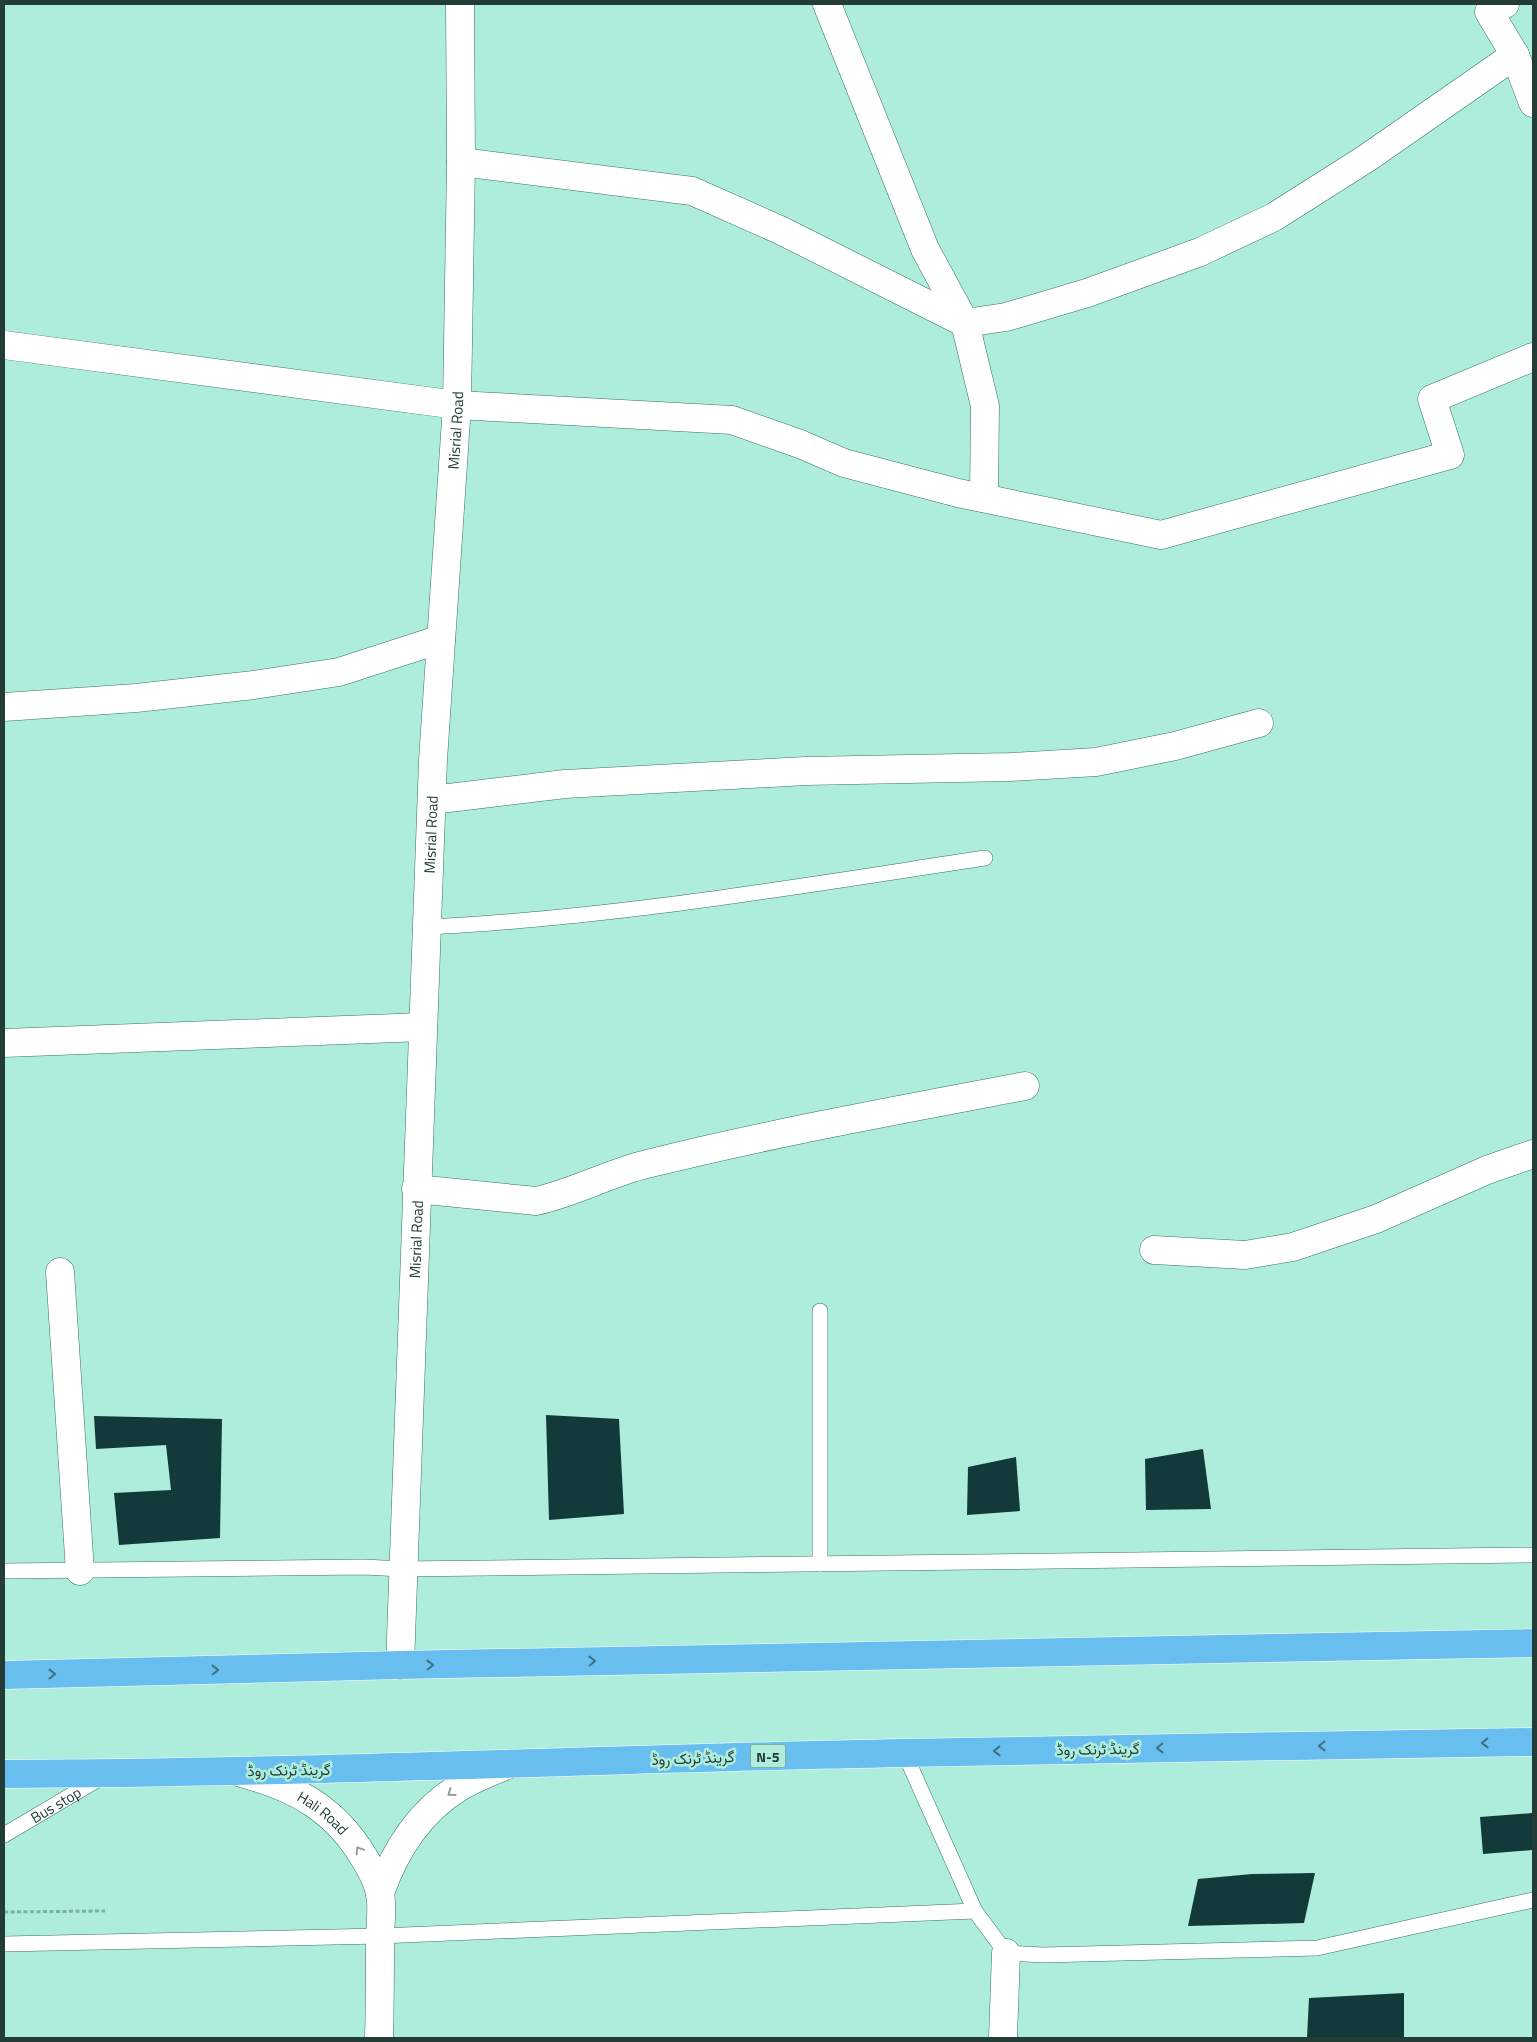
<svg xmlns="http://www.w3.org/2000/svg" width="1537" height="2042" viewBox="0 0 1537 2042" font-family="'Titillium Web',Vazirmatn,sans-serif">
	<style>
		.building { fill: #123a3b }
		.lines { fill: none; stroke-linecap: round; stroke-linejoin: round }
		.lane-casing { stroke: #367365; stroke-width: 16 }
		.street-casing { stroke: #367365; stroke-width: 29 }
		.secondary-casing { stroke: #367365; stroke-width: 29 }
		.highway-casing { stroke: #fff; stroke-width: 29 }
		.path { stroke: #7dafa2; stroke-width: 3; stroke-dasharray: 4 2.5; stroke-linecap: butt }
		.lane { stroke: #fff; stroke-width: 15 }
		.street { stroke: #fff; stroke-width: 28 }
		.secondary { stroke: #fff; stroke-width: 28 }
		.highway { stroke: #69bef0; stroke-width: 28 }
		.oneway { stroke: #3f7080 }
		.oneway2 { stroke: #919e9a }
		.labels { text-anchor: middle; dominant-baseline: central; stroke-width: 5; stroke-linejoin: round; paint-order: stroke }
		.shield { fill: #aeeddc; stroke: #4d7168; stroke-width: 1 }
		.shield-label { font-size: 14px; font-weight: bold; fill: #233c36 }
		.street-label { font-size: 15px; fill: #233c36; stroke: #aeeddc }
	</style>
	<rect width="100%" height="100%" fill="#aeeddc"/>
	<!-- building -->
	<g class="building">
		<path d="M546,1415l73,4 5,95 -75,6z"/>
		<path d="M94,1416l128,3 -2,119 -101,7 -5,-52 57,-3 -5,-45 -70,4z"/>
		<path d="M1203,1449l8,60 -65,1 -1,-51z"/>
		<path d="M1016,1457l4,54 -53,4 1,-48z"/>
		<path d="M1533,1813v37l-50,4 -3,-37z"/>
		<path d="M1315,1873l-11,50 -116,3 10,-47 54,-5z"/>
		<path d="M1404,1993v45h-97l2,-40z"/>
	</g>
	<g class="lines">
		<!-- lane casing -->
		<g class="lane-casing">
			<g id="lane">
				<path d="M426,927c188,-9 374,-41 559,-69"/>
				<path d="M820,1564v-253"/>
				<path d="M403,1569l1130,-14"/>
				<path d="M4,1571l360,-4 38,2"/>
				<path d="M904,1752l71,159"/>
				<path id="s1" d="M4,1835l98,-58"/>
				<path d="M4,1944l376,-8 595,-25 31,42 37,2 274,-7 216,-48"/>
			</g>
		</g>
		<!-- street casing -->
		<g class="street-casing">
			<g id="street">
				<path d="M827,4l98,245 40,74 20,83 -1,92"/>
				<path d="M1505,4l-16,8 26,43"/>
				<path d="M461,162l231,29 88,39 185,93 41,-6 81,-24 113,-41 74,-35 93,-59 148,-103 18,48"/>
				<path d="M4,345l453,60 275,15 68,24 44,19 114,30 203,42 289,-80 -18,-56 101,-42"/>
				<path d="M4,707l132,-9 118,-13 85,-13 102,-33"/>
				<path d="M432,800l133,-16 241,-13 204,-4 86,-5 79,-16 84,-23"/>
				<path d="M4,1043l419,-16"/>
				<path d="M416,1189l120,12c38,-8 73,-28 111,-37 125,-31 251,-54 378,-78"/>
				<path d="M1154,1250l91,5 48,-8 83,-28 111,-49 46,-16"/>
				<path d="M60,1272l20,299"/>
				<path d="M1003,2038l3,-85"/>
			</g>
		</g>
		<!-- secondary casing -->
		<g class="secondary-casing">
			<g id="secondary">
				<path id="s2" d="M400,1665l33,-905 24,-355 4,-243 -1,-158"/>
				<path id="s3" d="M241,1773c53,14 93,35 122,83 7,11 15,25 17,38 3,14 0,31 0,45 0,33 0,66 -1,99"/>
				<path d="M380,1893c15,-43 38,-80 78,-105 16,-10 35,-17 52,-24"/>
			</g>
		</g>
		<!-- highway casing -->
		<g class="highway-casing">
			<g id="highway">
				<path d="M4,1675l396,-10 1133,-22"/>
				<path d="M4,1774c300,-1 599,-15 899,-21 210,-5 420,-7 630,-11"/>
			</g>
		</g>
		<!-- path -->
		<path class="path" d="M4,1912l101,-1"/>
		<!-- lane -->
		<use href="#lane" class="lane"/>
		<!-- street -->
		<use href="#street" class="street"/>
		<!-- secondary -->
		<use href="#secondary" class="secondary"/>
		<!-- highway -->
		<use href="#highway" class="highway"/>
	</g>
	<!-- one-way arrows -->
	<defs><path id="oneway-chevron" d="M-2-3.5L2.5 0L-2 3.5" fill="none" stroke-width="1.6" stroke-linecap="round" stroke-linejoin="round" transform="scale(1.25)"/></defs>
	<g class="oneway">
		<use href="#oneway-chevron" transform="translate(592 1661) rotate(-1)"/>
		<use href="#oneway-chevron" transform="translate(430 1665) rotate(-1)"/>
		<use href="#oneway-chevron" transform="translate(215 1670) rotate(-1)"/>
		<use href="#oneway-chevron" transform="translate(52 1674) rotate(-1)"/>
		<use href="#oneway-chevron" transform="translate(1485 1743) rotate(179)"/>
		<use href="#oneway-chevron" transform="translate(1322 1746) rotate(179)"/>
		<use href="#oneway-chevron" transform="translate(1160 1748) rotate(179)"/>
		<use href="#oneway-chevron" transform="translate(997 1751) rotate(179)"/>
	</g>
	<g class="oneway2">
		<use href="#oneway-chevron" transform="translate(451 1793) rotate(144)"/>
		<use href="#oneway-chevron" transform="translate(359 1850) rotate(-121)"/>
	</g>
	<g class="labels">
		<!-- shield labels -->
		<rect class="shield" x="750.5" y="1744.5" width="35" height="23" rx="4"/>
		<g class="shield-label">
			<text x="768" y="1756">N-5</text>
		</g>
		<!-- street labels -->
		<g class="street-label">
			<text stroke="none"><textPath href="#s2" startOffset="1236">Misrial Road</textPath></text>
			<text stroke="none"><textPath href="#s2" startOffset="831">Misrial Road</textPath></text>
			<text stroke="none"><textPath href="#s2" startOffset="426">Misrial Road</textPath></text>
			<text transform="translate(1098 1749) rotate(-1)">گرینڈ ٹرنک روڈ</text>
			<text transform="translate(693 1758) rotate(-2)">گرینڈ ٹرنک روڈ</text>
			<text transform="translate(289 1770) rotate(-1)">گرینڈ ٹرنک روڈ</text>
			<text stroke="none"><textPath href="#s1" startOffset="60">Bus stop</textPath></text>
			<text stroke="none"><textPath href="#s3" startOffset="92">Hali Road</textPath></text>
		</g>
	</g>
	<!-- border -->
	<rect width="1537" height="2042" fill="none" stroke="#233c36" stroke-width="10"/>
</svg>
